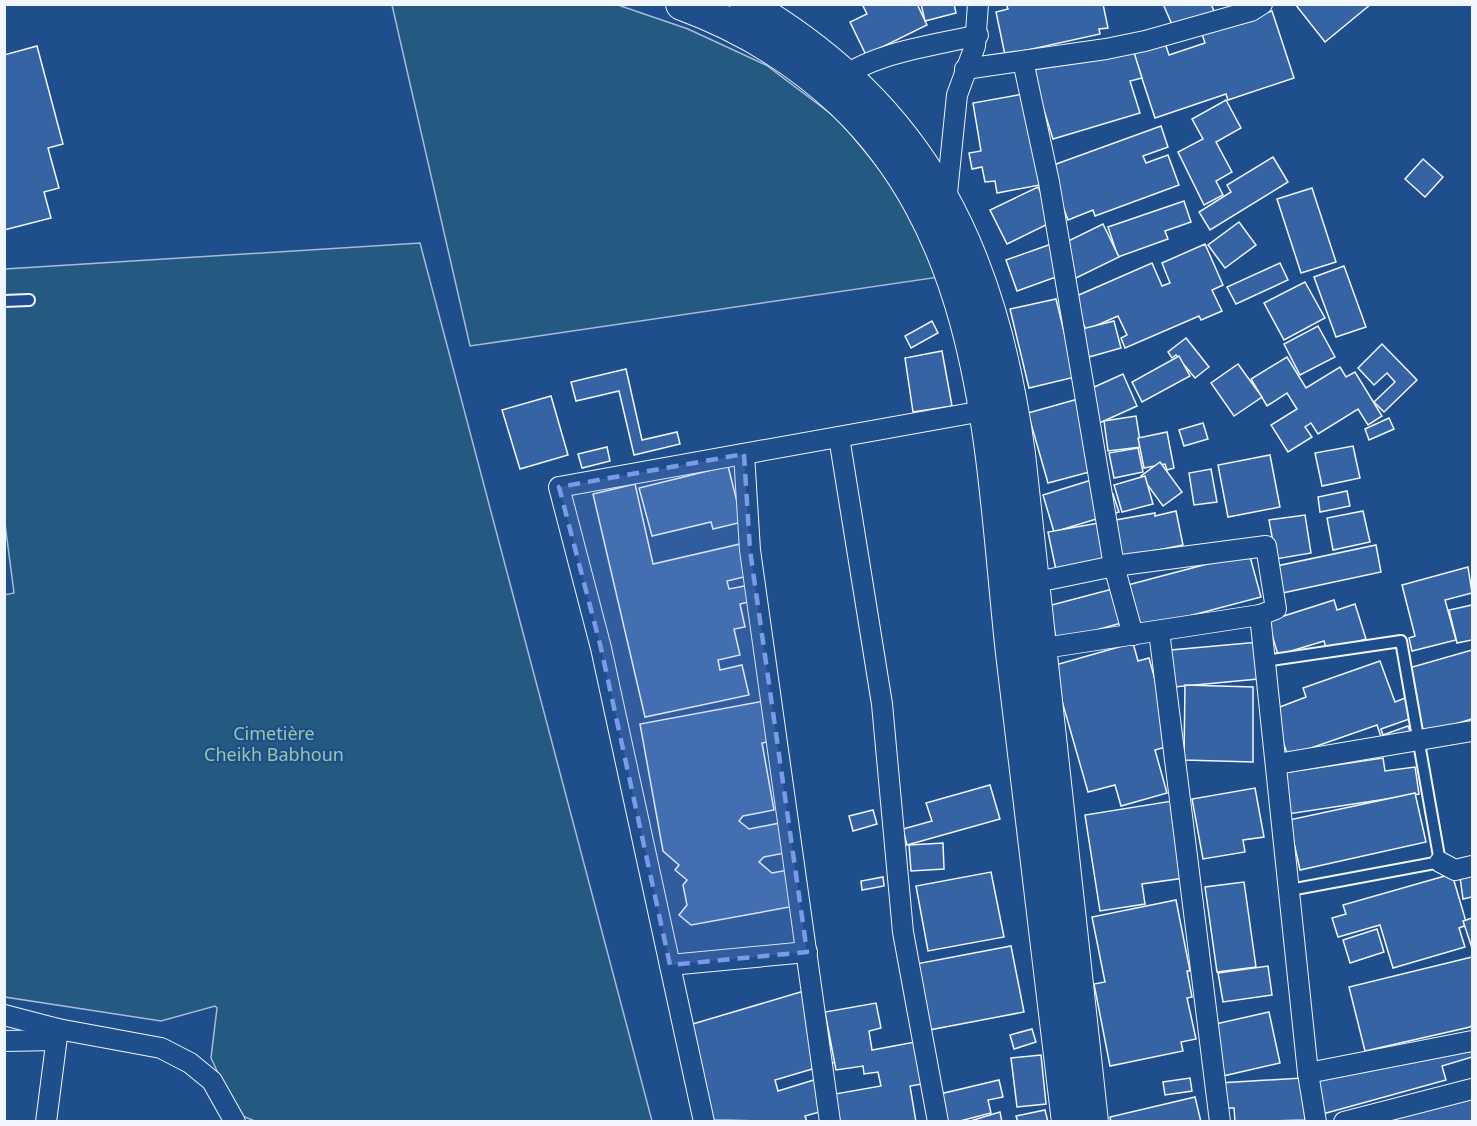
<svg xmlns="http://www.w3.org/2000/svg" width="1477" height="1126" viewBox="0 0 1477 1126" font-family="'Noto Sans',sans-serif">
	<style>
		.green { fill: #245a82; stroke: #a8bbd7; stroke-width: 1.5 }
		.building { fill: #3563a3; stroke: #f2f6ff; stroke-width: 1.5 }
		.lines { fill: none; stroke-linecap: round; stroke-linejoin: round }
		.lane-casing { stroke: #f2f6ff; stroke-width: 14 }
		.street-casing { stroke: #f2f6ff; stroke-width: 22 }
		.primary-casing { stroke: #f2f6ff; stroke-width: 34 }
		.lane { stroke: #1f4e8c; stroke-width: 10 }
		.street { stroke: #1f4e8c; stroke-width: 20 }
		.primary { stroke: #1f4e8c; stroke-width: 32 }
		.marked { fill: #7d9aea; fill-opacity: 0.2; stroke: #7d9aea; stroke-width: 4.5; stroke-dasharray: 12 8; stroke-linejoin: round }
		.labels { text-anchor: middle; dominant-baseline: central; stroke-width: 4.5; stroke-linejoin: round; paint-order: stroke }
		.park-label { font-size: 18px; fill: #97c8a6; stroke: #1f4e8c }
	</style>
	<rect width="100%" height="100%" fill="#1f4e8c"/>
	<!-- green -->
	<g class="green">
		<path d="M392,5h226l70,24 78,36 73,55 69,84 38,72 -476,70z"/>
		<path d="M420,243l232,878h-397l-18,-7 -26,-56 6,-50 -2,-2 -54,15 -156,-24 -1,-402 10,-2 -10,-77 1,-247z"/>
	</g>
	<!-- building -->
	<g class="building">
		<path d="M862,4h55l10,21 -61,30 -16,-33 17,-8z"/>
		<path d="M921,4h33l2,9 -31,8z"/>
		<path d="M1006,4h97l5,24 -9,1 1,5 -95,21 -9,-43 12,-3z"/>
		<path d="M1163,4h48l3,7 -40,18z"/>
		<path d="M1295,4h76l-46,38z"/>
		<path d="M1272,11l22,67 -66,22 -2,-6 -71,24 -23,-70 31,-11 6,18 36,-12 -3,-9z"/>
		<path d="M37,46l26,98 -15,4 11,40 -15,4 7,26 -47,12v-175z"/>
		<path d="M1132,46l10,32 -12,3 10,32 -87,26 -22,-70z"/>
		<path d="M1023,94l22,90 -48,9 -2,-12 -10,1 -3,-15 -10,2 -3,-16 12,-2 -8,-48z"/>
		<path d="M1226,100l15,28 -25,14 16,30 -16,9 7,14 -19,10 -26,-53 25,-13 -11,-20z"/>
		<path d="M1161,126l7,21 -25,9 3,7 22,-8 11,30 -84,31 -2,-6 -25,10 -20,-53z"/>
		<path d="M1273,157l15,25 -78,48 -11,-18 32,-20 -4,-7z"/>
		<path d="M1423,159l20,18 -18,20 -20,-18z"/>
		<path d="M1038,187l16,34 -47,23 -17,-34z"/>
		<path d="M1312,188l24,74 -35,11 -24,-74z"/>
		<path d="M1184,201l7,21 -26,9 3,8 -50,18 -10,-30z"/>
		<path d="M1239,222l17,23 -31,23 -17,-23z"/>
		<path d="M1103,224l16,33 -45,22 -16,-33z"/>
		<path d="M1057,242l10,31 -50,18 -11,-31z"/>
		<path d="M1205,244l18,41 -11,5 10,21 -21,9 -2,-4 -74,32 -4,-10 6,-3 -9,-19 -32,14 -14,-32 80,-35 10,23 8,-3 -8,-20z"/>
		<path d="M1280,263l8,17 -52,24 -9,-17z"/>
		<path d="M1344,266l22,61 -30,10 -22,-60z"/>
		<path d="M1305,282l20,36 -41,22 -20,-37z"/>
		<path d="M1056,299l19,78 -46,11 -19,-79z"/>
		<path d="M932,321l6,12 -27,15 -6,-12z"/>
		<path d="M1114,321l7,27 -32,9 -7,-28z"/>
		<path d="M1318,326l17,31 -35,18 -16,-31z"/>
		<path d="M1186,338l23,29 -14,11 -19,-23 -4,3 -4,-6z"/>
		<path d="M1382,344l35,36 -33,32 -10,-10 21,-20 -8,-9 -13,12 -16,-17z"/>
		<path d="M942,351l10,55 -39,6 -8,-54z"/>
		<path d="M1179,356l11,20 -48,26 -10,-20z"/>
		<path d="M1287,357l19,31 34,-21 6,10 9,-5 27,44 -14,9 -10,-16 -40,25 -7,-11 -6,4 7,10 -24,15 -17,-27 26,-16 -10,-16 -20,13 -16,-27z"/>
		<path d="M1238,364l24,33 -28,19 -23,-33z"/>
		<path d="M626,369l16,71 35,-8 3,12 -46,11 -15,-64 -43,10 -5,-19z"/>
		<path d="M1123,374l14,32 -42,19 -14,-32z"/>
		<path d="M551,396l17,59 -48,14 -18,-59z"/>
		<path d="M1078,399l19,71 -49,13 -20,-70z"/>
		<path d="M1136,416l5,31 -33,4 -4,-30z"/>
		<path d="M1389,418l5,11 -25,11 -4,-11z"/>
		<path d="M1203,423l5,16 -24,7 -5,-16z"/>
		<path d="M1167,432l7,36 -7,2 -2,-6 -21,4 -6,-30z"/>
		<path d="M1353,446l7,32 -38,8 -7,-33z"/>
		<path d="M607,447l3,14 -28,7 -4,-14z"/>
		<path d="M1138,448l5,24 -29,6 -5,-25z"/>
		<path d="M1270,455l10,52 -52,10 -10,-52z"/>
		<path d="M1160,462l22,30 -19,14 -22,-30z"/>
		<path d="M728,466l14,56 -29,7 -2,-7 -59,14 -13,-48z"/>
		<path d="M1211,469l6,33 -23,3 -5,-32z"/>
		<path d="M1145,476l8,28 -31,8 -8,-27z"/>
		<path d="M1098,478l6,19 9,-3 6,18 -65,20 -11,-37z"/>
		<path d="M635,484l18,80 87,-20 8,32 -21,5 2,8 21,-4 3,16 -13,3 5,23 -11,2 6,26 -22,5 2,10 22,-5 7,30 -104,22 -52,-223z"/>
		<path d="M1347,491l3,15 -30,6 -2,-15z"/>
		<path d="M1176,511l7,34 -35,7 3,12 -95,6 -8,-38 107,-19v3z"/>
		<path d="M1363,511l7,31 -37,8 -6,-32z"/>
		<path d="M1305,515l6,38 -35,6 -7,-39z"/>
		<path d="M1376,545l5,27 -108,23 -6,-27z"/>
		<path d="M1249,553l12,44 -133,35 -3,-10 -68,19 -9,-35z"/>
		<path d="M1468,567l4,26 -27,7 11,40 -44,11 -3,-13 6,-2 -13,-51z"/>
		<path d="M1334,600l3,10 18,-6 11,35 -39,12 -3,-10 -46,14 -10,-34z"/>
		<path d="M1472,605v35l-15,3 -8,-33z"/>
		<path d="M1259,642l-1,37 -84,8 -3,-37z"/>
		<path d="M1133,643l5,18 11,-3 24,87 -18,5 12,43 -46,13 -6,-21 -27,7 -36,-126z"/>
		<path d="M1472,650v69l-51,15 -19,-64z"/>
		<path d="M1380,661l15,41 10,-4 7,20 -31,11 2,6 25,-9 4,10 -28,10 -7,-21 -89,31 -16,-46 34,-13 -3,-9z"/>
		<path d="M1185,685l68,2v75l-69,-2z"/>
		<path d="M775,699l7,40 -20,4 12,67 -31,6 -4,5 10,8 31,-6 5,30 -21,4 -5,5 13,11 16,-3 7,36 -104,19 -12,-10 8,-10 -4,-20 4,-5 -12,-10 4,-5 -16,-14 -23,-127z"/>
		<path d="M1383,758l2,13 30,-4 4,27 -131,20 -6,-41z"/>
		<path d="M990,785l10,34 -93,26 -4,-16 29,-8 -6,-18z"/>
		<path d="M1255,788l9,49 -21,3 2,12 -42,7 -11,-60z"/>
		<path d="M1415,793l11,49 -126,28 -11,-50z"/>
		<path d="M1172,801l12,77 -42,6 3,20 -45,7 -15,-96z"/>
		<path d="M873,810l4,14 -24,7 -4,-15z"/>
		<path d="M943,843l1,26 -33,2 -2,-26z"/>
		<path d="M991,872l13,65 -76,14 -12,-65z"/>
		<path d="M1452,874l15,51 -8,3 6,19 -72,21 -13,-43 -42,12 -6,-19 14,-4 -3,-9z"/>
		<path d="M1472,876v21l-9,2 -3,-22z"/>
		<path d="M883,877l1,9 -22,4 -1,-9z"/>
		<path d="M1244,882l12,85 -39,5 -12,-85z"/>
		<path d="M1176,900l14,71h-3l5,26 -5,1 9,41 -15,3 2,9 -73,15 -16,-82 11,-2 -13,-65z"/>
		<path d="M1472,918v30l-9,-27z"/>
		<path d="M1377,929l7,23 -34,11 -7,-23z"/>
		<path d="M1011,946l13,66 -95,18 -13,-66z"/>
		<path d="M1472,957v68l-2,2 -105,24 -16,-64z"/>
		<path d="M1268,966l4,29 -49,7 -5,-29z"/>
		<path d="M814,988l22,74 -61,18 3,11 52,-16 6,21 -16,5 3,10 -18,5 2,6 -93,-2 -28,-94z"/>
		<path d="M876,1003l5,25 -12,3 3,19 48,-9 8,42 -18,3 6,36h-76l-5,-28 46,-8 -3,-14 -14,2 -1,-8 -27,4 -11,-58z"/>
		<path d="M1269,1012l11,51 -57,13 -12,-51z"/>
		<path d="M1032,1029l4,13 -22,7 -4,-14z"/>
		<path d="M1472,1035v22l-30,9 4,14 -127,35 -9,-35z"/>
		<path d="M1041,1055l5,49 -29,3 -6,-49z"/>
		<path d="M1190,1078l2,13 -27,4 -2,-13z"/>
		<path d="M1302,1078l3,42 -70,2 -1,-14h-13l-2,-25z"/>
		<path d="M999,1080l4,17 -15,3 3,13 -35,9h-24l8,-28z"/>
		<path d="M1195,1097l6,25h-90l-1,-5z"/>
		<path d="M1472,1097v25h-89z"/>
		<path d="M1045,1110l3,12h-30l-2,-6z"/>
		<path d="M1000,1112l2,10h-35z"/>
	</g>
	<g class="lines">
		<!-- lane casing -->
		<g class="lane-casing">
			<g id="lane">
				<path d="M4,301l25,-1"/>
				<path d="M1265,661l136,-20 39,221 -150,28"/>
			</g>
		</g>
		<!-- street casing -->
		<g class="street-casing">
			<g id="street">
				<path d="M1023,61l26,121 65,384 19,69"/>
				<path d="M965,69l141,-20 39,-8 106,-30 11,-7"/>
				<path d="M836,82c36,-30 97,-36 142,-47"/>
				<path d="M946,203l11,-108 18,-49 3,-42"/>
				<path d="M839,437l43,267 21,228 35,190"/>
				<path d="M744,454l6,96 80,572"/>
				<path d="M1032,583l82,-17 152,-20 10,63 -16,6 48,458 8,49"/>
				<path d="M1159,631l61,491"/>
				<path d="M1031,650l229,-35"/>
				<path d="M1277,764l195,-33"/>
				<path d="M1440,862l15,8 17,-4"/>
				<path d="M670,965l137,-13"/>
				<path d="M4,1015l54,14 103,19 29,15 22,18 23,41"/>
				<path d="M4,1041l52,-1"/>
				<path d="M1308,1073l164,-32"/>
				<path d="M46,1122l12,-93"/>
				<path d="M704,1122l-103,-474 -42,-161 435,-78"/>
				<path d="M1344,1122l128,-33"/>
			</g>
		</g>
		<!-- primary casing -->
		<g class="primary-casing">
			<g id="primary">
				<path d="M682,4c60,22 114,55 160,98 150,143 149,360 170,551 18,157 38,312 56,469"/>
				<path d="M746,4c180,106 245,248 273,450l73,668"/>
			</g>
		</g>
		<!-- lane -->
		<use href="#lane" class="lane"/>
		<!-- street -->
		<use href="#street" class="street"/>
		<!-- primary -->
		<use href="#primary" class="primary"/>
	</g>
	<!-- marked area -->
	<path class="marked" d="M744,454l6,96 57,402 -137,13 -69,-317 -42,-161z"/>
	<g class="labels">
		<!-- park labels -->
		<g class="park-label">
			<text x="274" y="733">Cimetière<tspan x="274" dy="21">Cheikh Babhoun</tspan></text>
		</g>
	</g>
	<!-- border -->
	<rect width="1477" height="1126" fill="none" stroke="#f2f6ff" stroke-width="12"/>
</svg>
